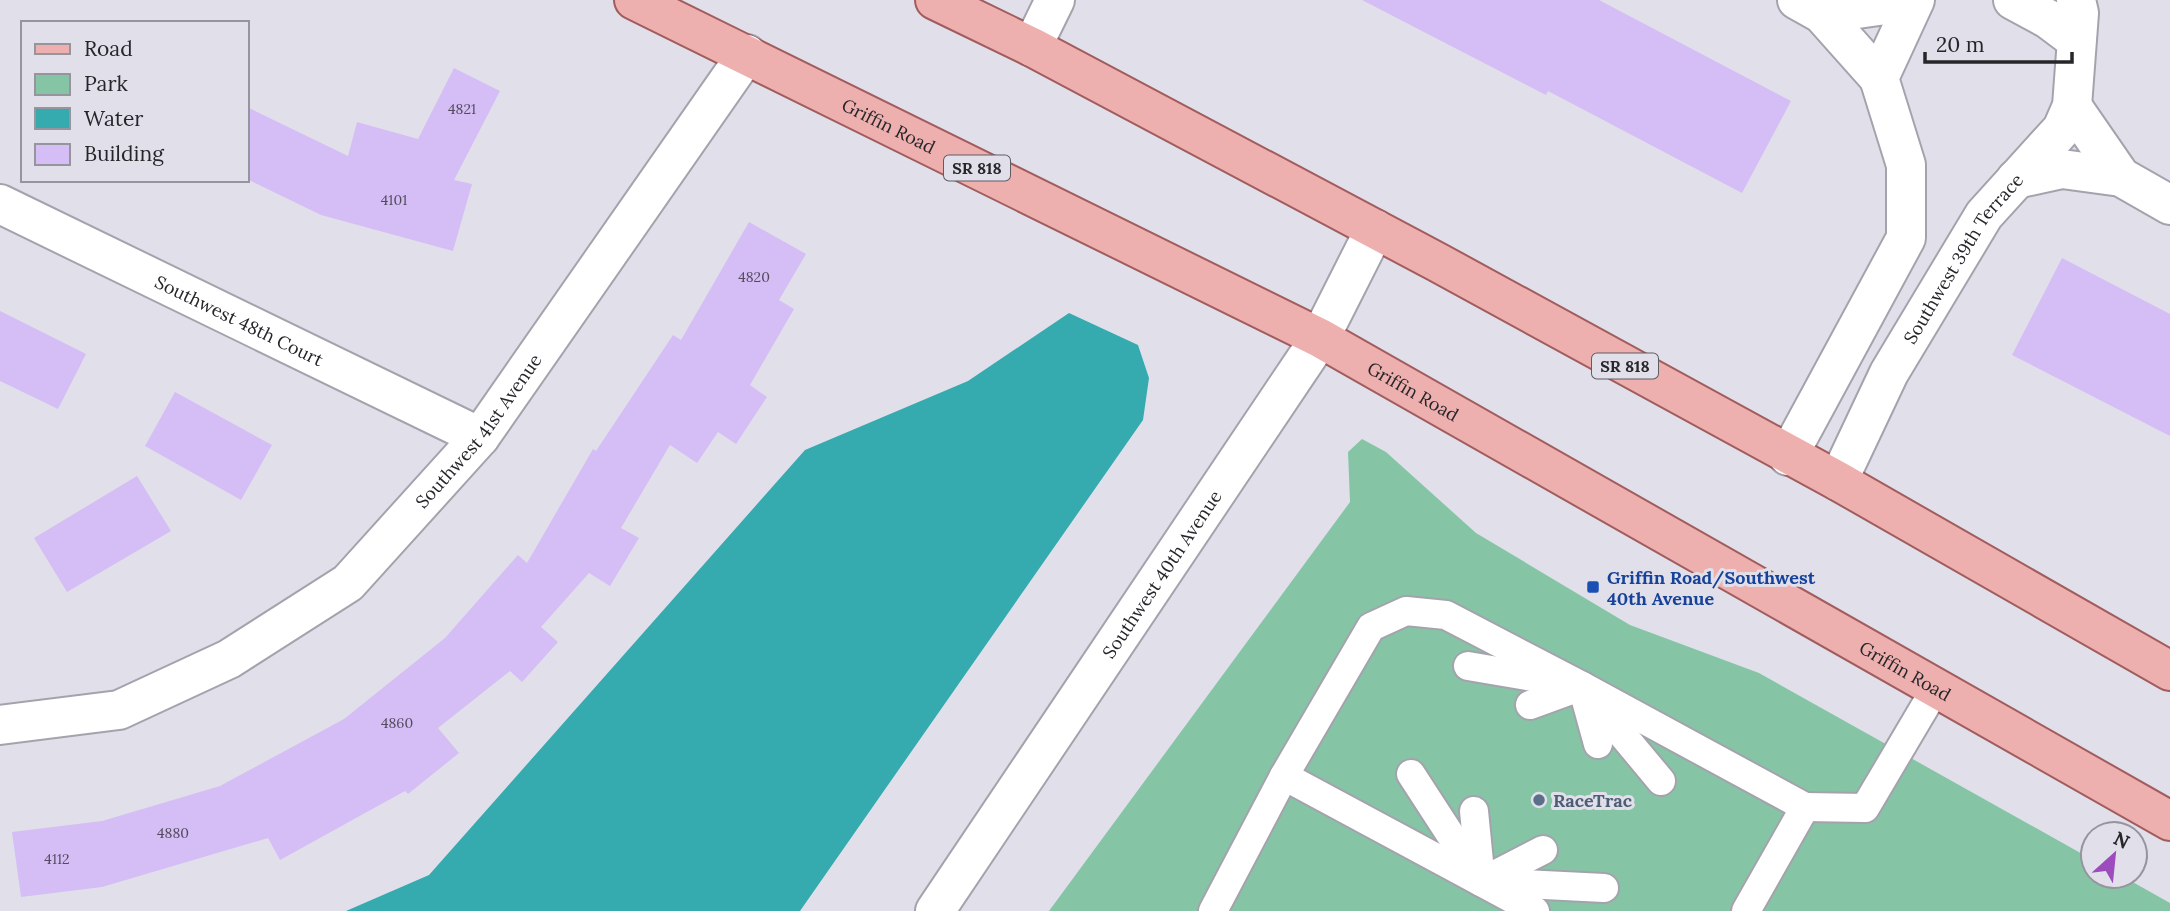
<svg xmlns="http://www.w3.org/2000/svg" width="2170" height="911" viewBox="0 0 2170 911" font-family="Lora,serif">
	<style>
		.green { fill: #85c5a6 }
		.water { fill: #35aaaf }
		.building { fill: #d5bdf5 }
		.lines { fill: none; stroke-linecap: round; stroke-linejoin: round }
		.service-casing { stroke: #a4a3ad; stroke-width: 32 }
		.minor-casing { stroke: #a4a3ad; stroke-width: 42 }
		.tertiary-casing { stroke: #a4a3ad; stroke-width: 42 }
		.primary-casing { stroke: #a15c5d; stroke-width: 42 }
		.service { stroke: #fff; stroke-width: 28 }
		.minor { stroke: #fff; stroke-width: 38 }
		.tertiary { stroke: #fff; stroke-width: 38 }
		.primary { stroke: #eeafaf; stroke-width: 38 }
		.transit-dot { fill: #1a4fb4; stroke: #e1e0ea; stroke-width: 2.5 }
		.service-dot { fill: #5c6f8a; stroke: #e1e0ea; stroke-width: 2.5 }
		.labels { text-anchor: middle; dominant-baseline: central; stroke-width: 6; stroke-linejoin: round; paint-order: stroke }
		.number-label { font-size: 14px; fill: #524b5c }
		.shield { fill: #e1e0ea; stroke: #5e5d63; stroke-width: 2 }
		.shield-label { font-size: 16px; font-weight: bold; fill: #262529 }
		.street-label { font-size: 18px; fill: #262529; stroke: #e1e0ea }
		.transit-label { font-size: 18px; font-weight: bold; fill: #164399; stroke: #e1e0ea; text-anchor: start }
		.service-label { font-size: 18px; font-weight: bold; fill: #4e5e75; stroke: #e1e0ea; text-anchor: start }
	</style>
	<rect width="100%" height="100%" fill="#e1e0ea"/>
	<!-- green -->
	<path class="green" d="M1362,439l24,13 90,81 154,92 129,48 334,187v16h29l48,27v8h-1121l301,-409 -2,-50z"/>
	<!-- water -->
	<path class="water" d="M1069,313l69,32 11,33 -6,42 -343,491h-454l83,-36 376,-425 163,-69z"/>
	<!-- building -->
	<g class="building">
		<path d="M1362,0h237l192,101 -49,92 -194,-102 -2,4z"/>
		<path d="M454,68l46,23 -46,89 18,4 -19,67 -132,-36 -74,-36v-72l101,49 9,-34 61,17z"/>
		<path d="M749,222l57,32 -27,46 15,9 -44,76 17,12 -31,47 -18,-12 -21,31 -27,-18 -49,83 18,10 -29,48 -21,-13 -48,54 17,15 -36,40 -12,-11 -72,57 21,25 -51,41 -3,-3 -125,69 -12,-22 -166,49 -81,10 -9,-65 90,-11 118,-35 124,-67 101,-81 73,-83 9,8 66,-114 3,2 77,-116 8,5z"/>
		<path d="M2062,258l108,56v122l-158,-81z"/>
		<path d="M0,311l86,43 -28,55 -58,-28z"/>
		<path d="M175,392l97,53 -31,55 -96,-54z"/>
		<path d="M137,476l34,55 -104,61 -33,-54z"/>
	</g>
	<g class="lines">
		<!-- service casing -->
		<g class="service-casing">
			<g id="service">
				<path d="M1468,666l88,15"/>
				<path d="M1591,697l70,84"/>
				<path d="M1530,705l52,-19 16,58"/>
				<path d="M1411,774l70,108 123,6"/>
				<path d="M1284,776l251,135"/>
				<path d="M1805,807l60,1 71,-120"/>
				<path d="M1474,811l7,71 62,-32"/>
				<path d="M1213,911l71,-135 87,-149 35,-16 40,4 136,71 223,121 -59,104"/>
			</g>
		</g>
		<!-- minor casing -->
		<g class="minor-casing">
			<g id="minor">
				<path d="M1797,0l25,14 57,64"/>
				<path d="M2013,0l35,19 28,21"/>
				<path d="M1822,14l92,-13"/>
				<path d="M1032,47l23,-47"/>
				<path d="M2072,106l49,71"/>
				<path d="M2016,179l46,-10 59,8 49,28"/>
				<path id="s1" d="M0,204l480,233"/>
				<path d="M1788,456l118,-218v-73l-27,-87 36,-78"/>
				<path id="s2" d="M1838,481l51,-108 95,-158 78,-86 10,-23 7,-93 -3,-13"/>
				<path id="s3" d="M0,725l119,-15 110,-51 119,-76 132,-146 267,-383"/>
			</g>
		</g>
		<!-- tertiary casing -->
		<g class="tertiary-casing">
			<g id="tertiary">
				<path id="s4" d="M935,911l385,-573 55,-109"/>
			</g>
		</g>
		<!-- primary casing -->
		<g class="primary-casing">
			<g id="primary">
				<path id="s5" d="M634,0l686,338 850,483"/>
				<path d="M935,0l97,47 405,215 401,219 332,190"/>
			</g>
		</g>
		<!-- service -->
		<use href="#service" class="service"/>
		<!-- minor -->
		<use href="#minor" class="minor"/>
		<!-- tertiary -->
		<use href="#tertiary" class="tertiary"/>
		<!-- primary -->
		<use href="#primary" class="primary"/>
	</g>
	<!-- markers -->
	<rect class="transit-dot" x="1586" y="580" width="14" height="14" rx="3.5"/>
	<circle class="service-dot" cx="1539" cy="800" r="7"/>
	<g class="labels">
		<!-- number labels -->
		<g class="number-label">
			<text x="462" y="109">4821</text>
			<text x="394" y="200">4101</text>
			<text x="754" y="277">4820</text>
			<text x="397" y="723">4860</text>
			<text x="173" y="833">4880</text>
			<text x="57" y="859">4112</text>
		</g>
		<!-- shield labels -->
		<g class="shield">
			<rect x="944" y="155.5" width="66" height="25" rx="5"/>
			<rect x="1592" y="353.5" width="66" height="25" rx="5"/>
		</g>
		<g class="shield-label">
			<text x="977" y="168">SR 818</text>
			<text x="1625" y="366">SR 818</text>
		</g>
		<!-- street labels -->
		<g class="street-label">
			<text stroke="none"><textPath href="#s5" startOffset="284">Griffin Road</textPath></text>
			<text stroke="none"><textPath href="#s2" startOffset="256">Southwest 39th Terrace</textPath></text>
			<text stroke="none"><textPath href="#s1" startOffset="266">Southwest 48th Court</textPath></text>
			<text stroke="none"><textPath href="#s5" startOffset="872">Griffin Road</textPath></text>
			<text stroke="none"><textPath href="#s3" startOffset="583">Southwest 41st Avenue</textPath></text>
			<text stroke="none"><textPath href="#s4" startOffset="406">Southwest 40th Avenue</textPath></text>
			<text stroke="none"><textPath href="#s5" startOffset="1438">Griffin Road</textPath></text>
		</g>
		<!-- transit labels -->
		<g class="transit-label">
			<text x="1607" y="577">Griffin Road/Southwest<tspan x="1607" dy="21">40th Avenue</tspan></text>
		</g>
		<!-- service labels -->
		<g class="service-label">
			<text x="1553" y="800">RaceTrac</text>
		</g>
	</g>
	<!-- legend -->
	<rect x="21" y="21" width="228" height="161" fill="#e1e0ea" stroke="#96959d" stroke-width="2"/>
	<rect x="35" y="44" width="35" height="10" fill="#eeafaf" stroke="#96959d" stroke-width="2"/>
	<text x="84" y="56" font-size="21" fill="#262529">Road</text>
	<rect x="35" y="74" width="35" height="21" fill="#85c5a6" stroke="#96959d" stroke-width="2"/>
	<text x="84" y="91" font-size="21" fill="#262529">Park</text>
	<rect x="35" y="108" width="35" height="21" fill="#35aaaf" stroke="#96959d" stroke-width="2"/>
	<text x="84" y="126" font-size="21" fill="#262529">Water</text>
	<rect x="35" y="144" width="35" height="21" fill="#d5bdf5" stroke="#96959d" stroke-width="2"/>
	<text x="84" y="161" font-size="21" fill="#262529">Building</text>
	<!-- north arrow -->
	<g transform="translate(2114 855) rotate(27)"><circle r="33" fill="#e1e0ea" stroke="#96959d" stroke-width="2"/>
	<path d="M0-5L12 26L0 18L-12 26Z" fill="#9c4cbc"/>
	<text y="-10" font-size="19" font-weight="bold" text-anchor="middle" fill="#262529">N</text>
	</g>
	<!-- scale -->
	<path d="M1925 52v10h147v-10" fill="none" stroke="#262529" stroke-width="3.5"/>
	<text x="1936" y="52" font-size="21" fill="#262529" stroke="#e1e0ea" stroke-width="5" paint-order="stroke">20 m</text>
</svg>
